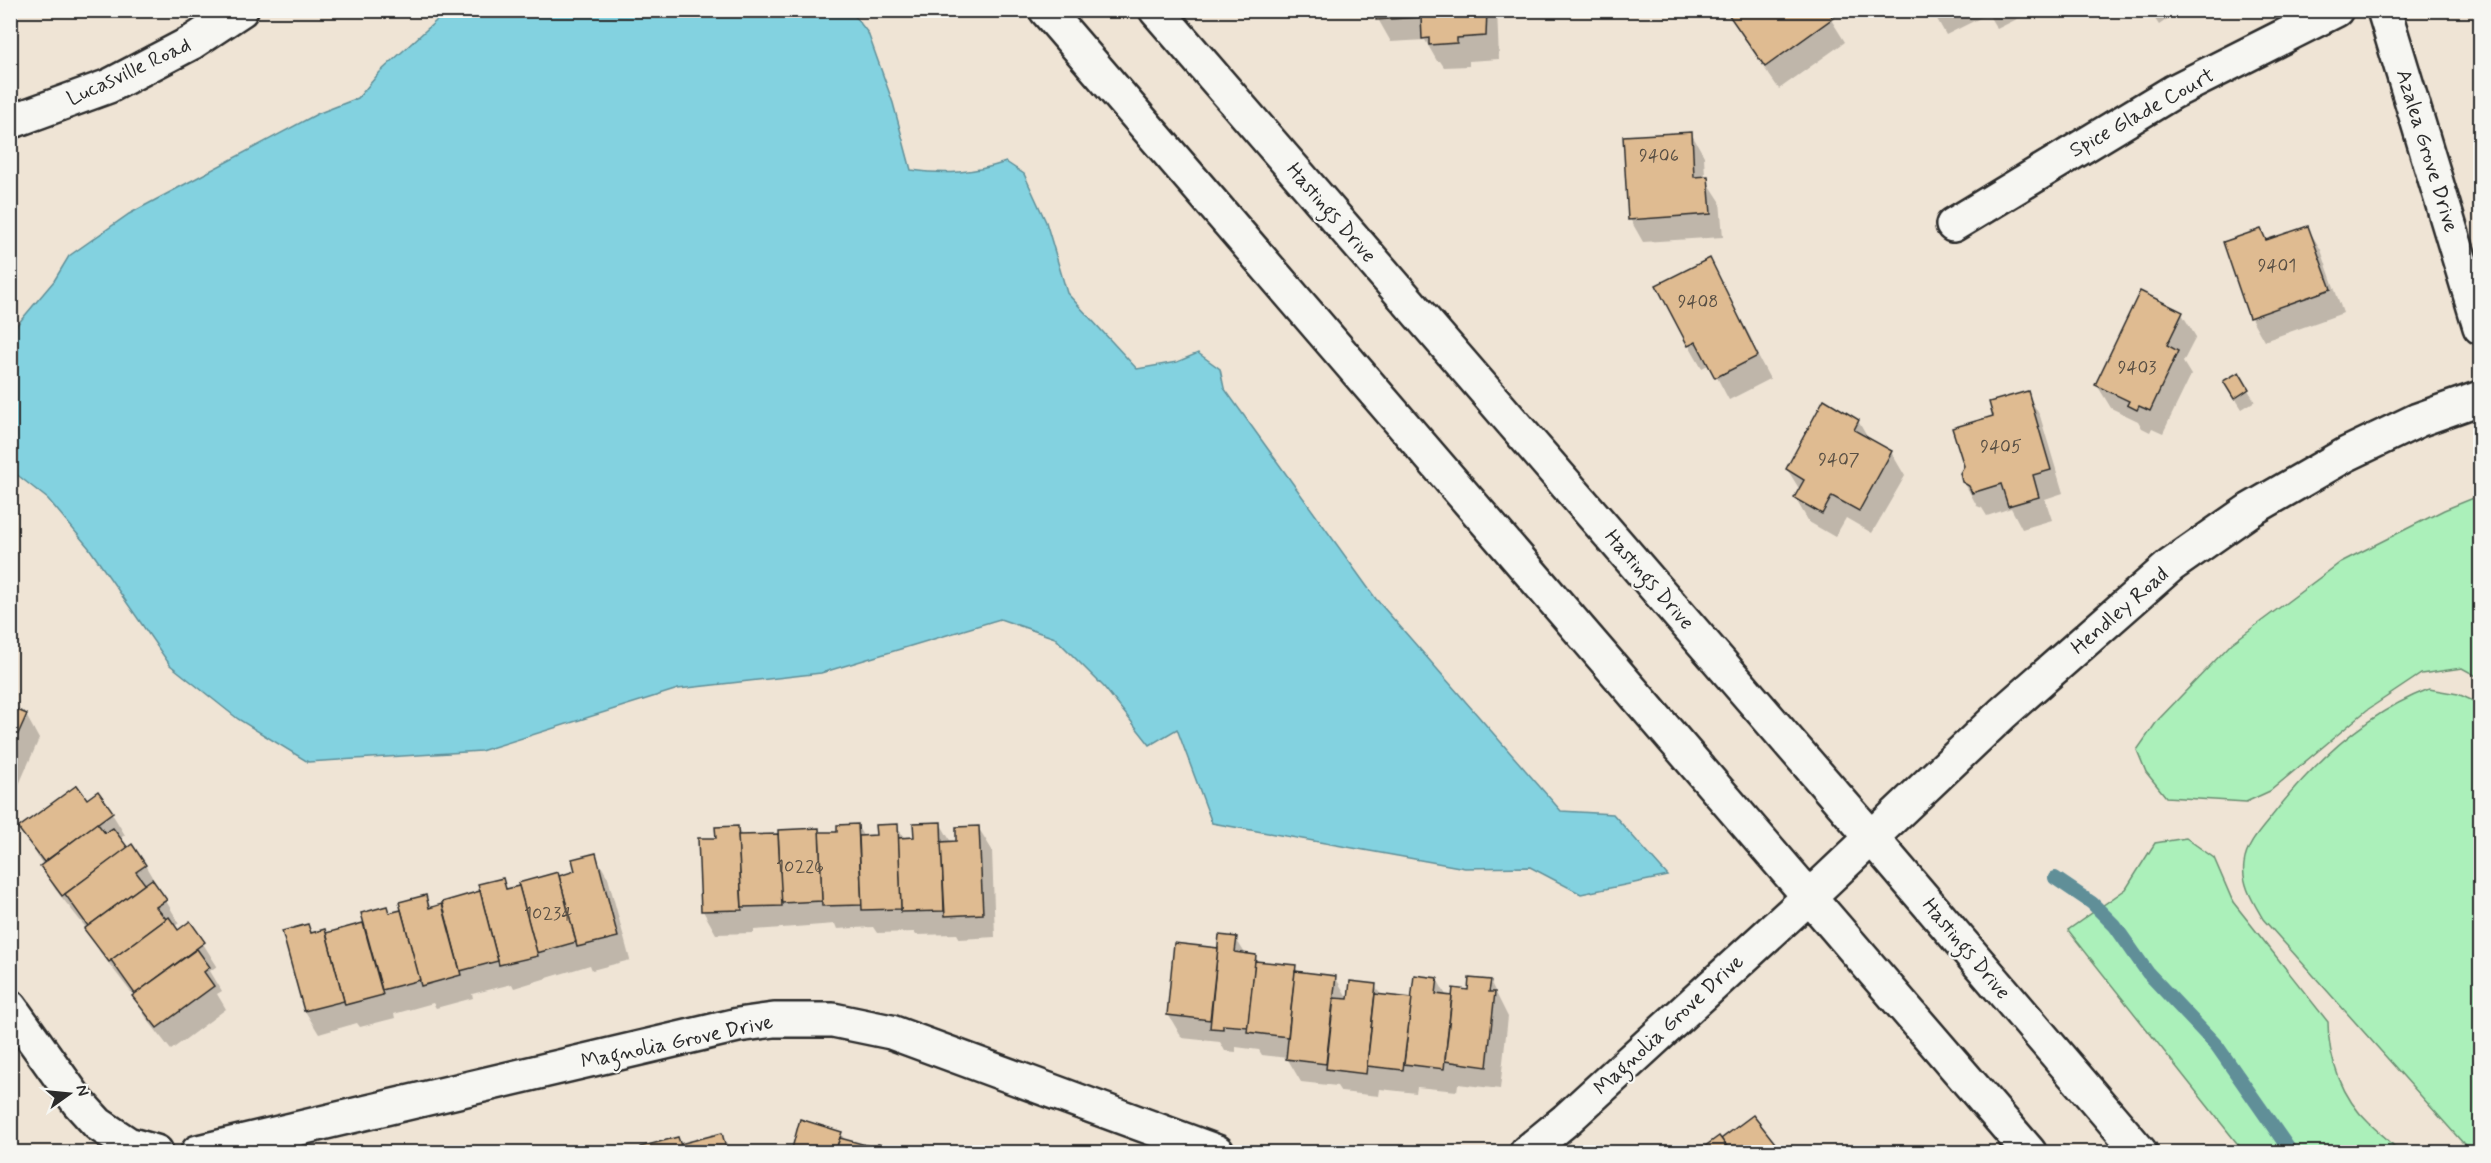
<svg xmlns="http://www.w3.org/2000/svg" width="2491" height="1163" viewBox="0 0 2491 1163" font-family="Mynerve,sans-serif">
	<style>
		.green { fill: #abf0ba; stroke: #6b8e72; stroke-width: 1.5 }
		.water { fill: #83d2e0; stroke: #608f98; stroke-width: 1.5 }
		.shadow { fill: #0003 }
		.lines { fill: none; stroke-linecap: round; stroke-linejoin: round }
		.stream { stroke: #608f98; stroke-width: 14 }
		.building { fill: #dfbb91; stroke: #2b2b2b; stroke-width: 1.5 }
		.street-casing { stroke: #2b2b2b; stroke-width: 38 }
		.secondary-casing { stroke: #2b2b2b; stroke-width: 38 }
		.street { stroke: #f6f6f2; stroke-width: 33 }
		.secondary { stroke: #f6f6f2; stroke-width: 33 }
		.labels { text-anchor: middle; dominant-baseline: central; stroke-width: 4.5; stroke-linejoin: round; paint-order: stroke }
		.number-label { font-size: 18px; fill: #584f44 }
		.street-label { font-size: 21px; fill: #2b2b2b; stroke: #f6f6f2 }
	</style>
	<rect width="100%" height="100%" fill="#efe4d5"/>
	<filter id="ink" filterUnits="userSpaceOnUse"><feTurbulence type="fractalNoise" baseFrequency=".0167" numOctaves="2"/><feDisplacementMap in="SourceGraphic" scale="12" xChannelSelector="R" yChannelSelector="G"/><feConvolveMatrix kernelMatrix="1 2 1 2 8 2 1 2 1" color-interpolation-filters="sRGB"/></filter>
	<g filter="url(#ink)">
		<!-- green -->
		<g class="green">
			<path d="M2476,497l4,1v180l-18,-10 -41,6 -54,36 -97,81 -24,11 -80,-5 -20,-25 -9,-22 21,-30 74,-77 109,-81 103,-52z"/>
			<path d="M2429,689l29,5 22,10v448h-9l-208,-233c-9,-16 -22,-35 -19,-55 2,-17 14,-31 24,-43 42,-55 96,-107 161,-132z"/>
			<path d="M2186,838l28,20 19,44 95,120c0,36 14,76 41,101 10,10 22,18 30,29h-155l-176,-222 58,-41 29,-46z"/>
		</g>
		<!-- water -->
		<path class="water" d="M447,11h404l17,22 25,70 18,67c34,5 63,3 95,-8l18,12 22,48 21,71 70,76 40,-7 21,-9 22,16 4,19 152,211 185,212 52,3 55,62 -87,18 -51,-27 -65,1 -253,-45 -35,-94 -27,16 -46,-58 -49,-49 -55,-19 -179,54 -143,16 -197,62 -173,11 -70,-43 -68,-54 -81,-117 -41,-49 -37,-29v-138l43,-51 15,-25 60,-42 188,-100 41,-16 22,-26z"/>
		<!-- shadow -->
		<g class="shadow">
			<path d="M1377,10h120l2,49 -30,2v5l-25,1 -4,-6h-3l-12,-21 -34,2 -13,-23z"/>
			<path d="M1611,10h13l-5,7z"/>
			<path d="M1729,10h96l20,32 -66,47 -38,-55z"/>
			<path d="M1932,10h96l1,3 -32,16 -9,-15 -42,21z"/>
			<path d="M2149,10h31l-21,15z"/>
			<path d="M1691,133l13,23 1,22 15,23 3,36 -80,5 -13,-23z"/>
			<path d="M2307,227l14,23 22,63 -79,28 -13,-23 -26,-75 42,-1z"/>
			<path d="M1709,260l44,82 -2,1 19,36 -41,21 -19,-36 -8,4 -13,-23z"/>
			<path d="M2182,314l14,23 -13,25 8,13 -28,58 -11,-5 -2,4 -8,-4 -4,-7 -27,-13 -14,-23z"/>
			<path d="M2238,374l17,27 -13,8 -17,-27z"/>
			<path d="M2027,393l13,23 23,77 -18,6 7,21 -30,9 -11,-21 -24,8 -5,-8 -5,-2 -13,-24 31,-65z"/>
			<path d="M1858,421l11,19 22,12 14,24 -33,57 -26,-15 -11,19 -26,-15 -14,-24 5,-8 -13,-21z"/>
			<path d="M10,709l16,6 13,24 -29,66z"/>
			<path d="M87,801l24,11 14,23 -6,4 26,26 34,58 -5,4 4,5 12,-9 27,43 -7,5 12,20 -5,3 9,15 -55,41 -24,-31 -13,-23 -34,-44 -13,-23 -32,-40 -13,-23 1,-1 -23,-37z"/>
			<path d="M940,823l11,19h7l20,-15 14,23 3,87 -35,2 -3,-5 -41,1 -2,-3 -37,1 -4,-6 -36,2 -2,-5 -81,6v3l-38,1 -13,-23 14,-72 20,-11 5,8 38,-1 38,-5 2,4 18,-1 19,-7 7,11h14l19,-11 8,13h11z"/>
			<path d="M595,855l13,23 22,82 -38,10 -2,-5 -76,23 -2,-4 -40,10 1,4 -37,10 -3,-5 -39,11 1,4 -35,9 -3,-4 -38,11 -14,-23 -21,-79 24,-6 5,8h13l77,-23 22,-14 7,12 12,-4 38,-13 20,-12 6,10 69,-18z"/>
			<path d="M1236,939l10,16 9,1 4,7 36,4 4,6 36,4 15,25 25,-17 6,11 32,4 24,-21 10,18h6l37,-16 18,36 -8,72 -42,-5 -1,7 -40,-4 -1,6 -36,-4 -1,7 -38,-4 -4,-6 -36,-4 -14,-24 -25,-3 -3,-5 -23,-3v5l-11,-1 -5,-9 -38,-4 -14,-24 51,-65z"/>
			<path d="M1753,1117l27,35h-80l18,-14 3,4z"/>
			<path d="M801,1121l40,12 4,8 33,9 1,-4 24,6h-111z"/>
			<path d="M722,1135l10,17h-89l-1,-4 36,-10 4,8z"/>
		</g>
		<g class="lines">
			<!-- stream -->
			<path class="stream" d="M2055,878l37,25 23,23 33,47 69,73 74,106"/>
		</g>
		<!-- building -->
		<g class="building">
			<path d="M1376,10h111l-1,26 -29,2v5l-28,2v-7l-7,1 -1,-22 -45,3z"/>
			<path d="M1827,10l6,8 -68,49 -39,-56z"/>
			<path d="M1692,132l2,45 14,-1 3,38 -83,6 -5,-84z"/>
			<path d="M2308,226l23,63 -82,29 -26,-76 38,-13 5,11z"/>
			<path d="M1710,258l48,98 -43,22 -19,-36 -8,4 -32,-61z"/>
			<path d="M2140,291l43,21 -16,33 11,6 -28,60 -11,-5 -2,4 -10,-5 2,-4 -34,-16z"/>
			<path d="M2239,372l10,17 -15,10 -11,-18z"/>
			<path d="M2028,391l23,79 -18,5 6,22 -31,9 -7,-22 -29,9 -3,-7 -7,-4 -2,-9 4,-7 -12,-38 41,-12 -4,-14z"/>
			<path d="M1824,399l35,21 -5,10 38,21 -33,60 -27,-15 -10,18 -28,-16 10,-18 -18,-11z"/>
			<path d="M10,707l17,7 -17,38z"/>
			<path d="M77,785l10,14 11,-8 15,21 -69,50 -26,-34z"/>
			<path d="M941,822l3,89 -43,1 -3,-74 16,-1 -1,-14z"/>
			<path d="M97,823l8,10 8,-5 15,20 -66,48 -22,-30z"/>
			<path d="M858,824l4,81 -40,1 -3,-74h18v-7z"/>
			<path d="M898,824l3,85 -39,1 -3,-74 17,-1 -1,-10z"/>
			<path d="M738,826l4,84 -41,1 -3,-73h18l-1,-11z"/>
			<path d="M979,826l4,88 -38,2 -4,-74 15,-1v-14z"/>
			<path d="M819,828l3,73 -41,2 -3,-73z"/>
			<path d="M778,834l4,72 -40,1 -4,-72z"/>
			<path d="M132,844l14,21 -10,7 9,12 -57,42 -23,-32z"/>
			<path d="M596,853l22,84 -41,10 -18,-71 16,-5 -3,-12z"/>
			<path d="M558,872l18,70 -39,11 -19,-70z"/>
			<path d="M503,878l3,11 13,-3 19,70 -39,9 -21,-81z"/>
			<path d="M152,879l15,21 -11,7 10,12 -57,43 -25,-33z"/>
			<path d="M480,891l18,70 -38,10 -18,-69z"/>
			<path d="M426,895l3,13 13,-4 19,71 -40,11 -22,-84z"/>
			<path d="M387,906l2,7 12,-3 19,70 -38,10 -21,-77z"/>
			<path d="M169,917l9,13 12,-9 15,21 -70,52 -24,-34z"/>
			<path d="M363,923l20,72 -38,10 -19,-72z"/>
			<path d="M308,924l3,9 14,-4 19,72 -40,10 -22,-80z"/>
			<path d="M1219,935l18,2 -2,15 21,3 -8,72 -25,-2v4l-13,-1z"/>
			<path d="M1174,943l44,5 -8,72 -43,-5z"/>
			<path d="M197,949l13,18 -6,5 10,14 -57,42 -25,-32z"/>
			<path d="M1255,961l41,4 -8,72 -41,-5z"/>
			<path d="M1295,971l41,5 -10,88 -40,-5z"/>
			<path d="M1414,975l24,3 -2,16 16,2 -8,73 -40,-5z"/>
			<path d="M1469,978l22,2 -2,12h6l-8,75 -42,-6 8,-73 15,2z"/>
			<path d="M1350,981l26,3 -10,90 -40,-5 8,-71 14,1z"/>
			<path d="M1375,994l37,4 -9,72 -36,-4z"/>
			<path d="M1753,1115l29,37h-51l-10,-13z"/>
			<path d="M800,1119l42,13 -7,20h-44z"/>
			<path d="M722,1133l5,19h-44l-3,-8z"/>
			<path d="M1719,1136l12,16h-34z"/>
			<path d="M678,1137l5,15h-42l-1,-5z"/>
			<path d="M840,1138l37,10 -2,4h-40z"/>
			<path d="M878,1144l30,8h-33z"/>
		</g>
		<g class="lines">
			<!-- street casing -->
			<g class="street-casing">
				<g id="street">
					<path d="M2384,10l96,317"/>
					<path d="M1953,225l220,-133 163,-82"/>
					<path d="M10,1007l68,95 20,22 30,20 28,8"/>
					<path d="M198,1152l540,-127 36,-5h59l58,12 326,120"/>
					<path d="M1527,1152l39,-32 244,-224"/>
				</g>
			</g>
			<!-- secondary casing -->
			<g class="secondary-casing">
				<g id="secondary">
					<path d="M1046,10l983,1142"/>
					<path d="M1156,10l716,828 268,314"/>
					<path d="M10,122l99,-36 82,-43 50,-33"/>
					<path d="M1810,896l193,-183 167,-147 80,-56 97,-56 71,-34 62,-22"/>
				</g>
			</g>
			<!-- street -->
			<use href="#street" class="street"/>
			<!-- secondary -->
			<use href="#secondary" class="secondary"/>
		</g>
	</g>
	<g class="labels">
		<!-- number labels -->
		<g class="number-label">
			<text x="1659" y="156">9406</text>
			<text x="2277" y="266">9401</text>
			<text x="1698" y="302">9408</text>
			<text x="2137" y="368">9403</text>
			<text x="2001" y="447">9405</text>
			<text x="1839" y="460">9407</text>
			<text x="800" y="867">10226</text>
			<text x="548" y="914">10234</text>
		</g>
		<!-- street labels -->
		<g class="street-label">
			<text transform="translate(129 72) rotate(-25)">Lucasville Road</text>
			<text transform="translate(2142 113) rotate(-29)">Spice Glade Court</text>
			<text transform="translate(2427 151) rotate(73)">Azalea Grove Drive</text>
			<text transform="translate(1331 213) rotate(49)">Hastings Drive</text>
			<text transform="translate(1649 580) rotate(49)">Hastings Drive</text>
			<text transform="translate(2120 611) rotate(-41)">Hendley Road</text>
			<text transform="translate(1966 949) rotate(50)">Hastings Drive</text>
			<text transform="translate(1669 1025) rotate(-43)">Magnolia Grove Drive</text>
			<text transform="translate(677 1042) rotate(-12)">Magnolia Grove Drive</text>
		</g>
	</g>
	<!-- margin -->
	<rect width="2491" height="1163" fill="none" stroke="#f6f6f2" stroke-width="36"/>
	<rect x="18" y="18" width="2455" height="1127" fill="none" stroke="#2b2b2b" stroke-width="2" filter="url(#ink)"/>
	<!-- north arrow -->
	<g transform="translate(69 1094) rotate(75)" stroke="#f6f6f2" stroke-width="4.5" paint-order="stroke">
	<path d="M0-4.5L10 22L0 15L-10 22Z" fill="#2b2b2b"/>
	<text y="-9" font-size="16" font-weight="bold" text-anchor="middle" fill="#2b2b2b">N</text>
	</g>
</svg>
